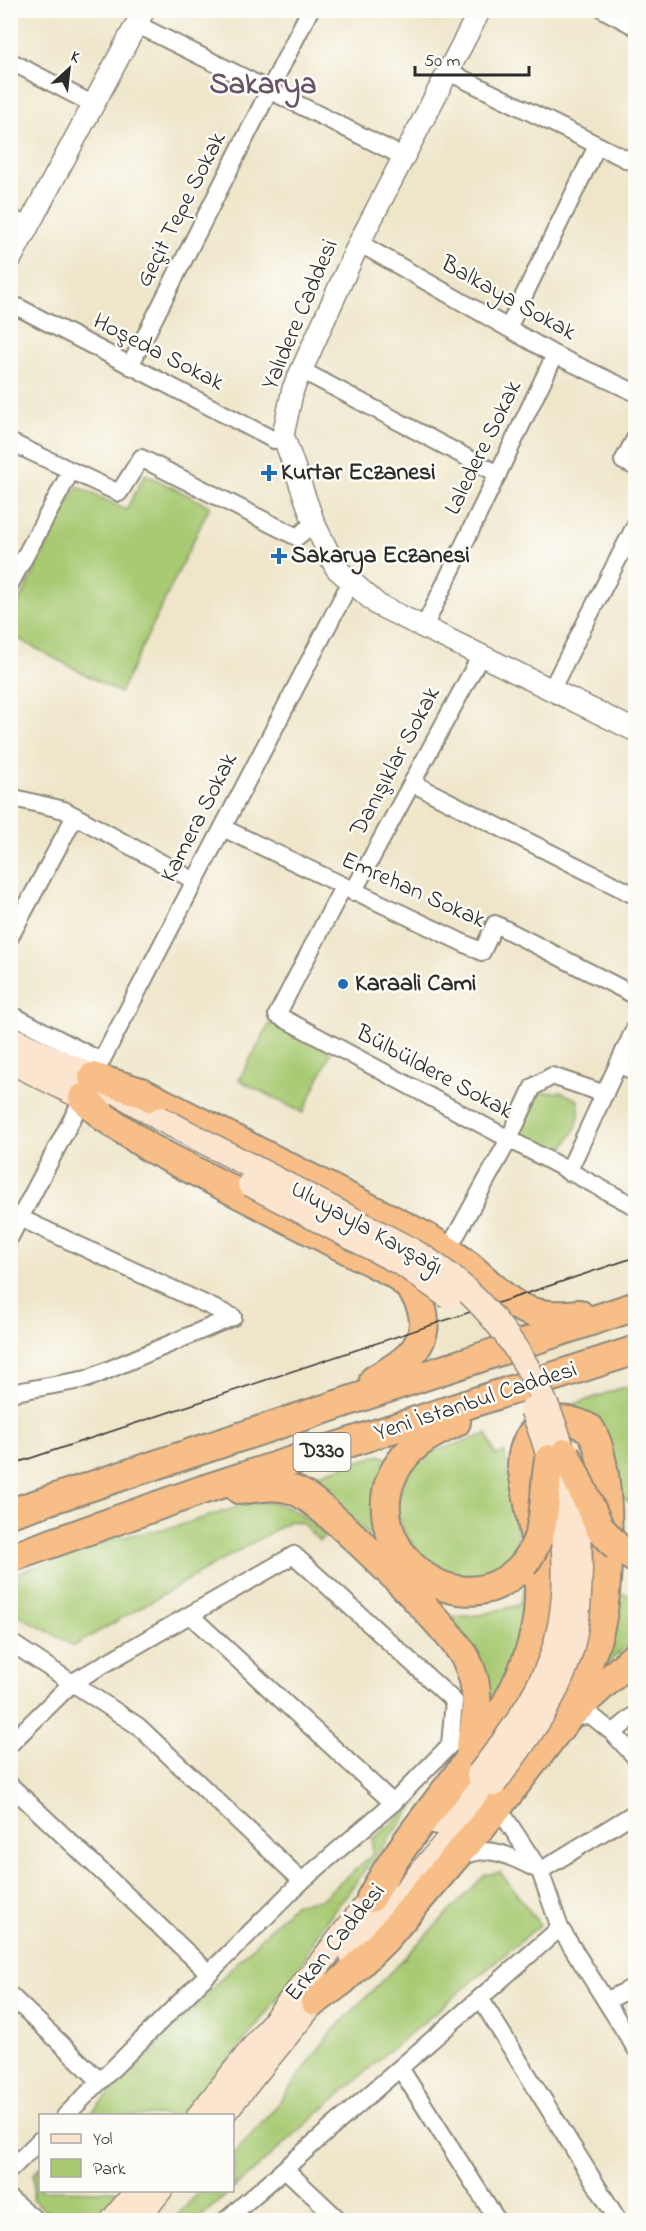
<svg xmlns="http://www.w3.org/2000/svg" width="646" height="2231" viewBox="0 0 646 2231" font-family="'Indie Flower',sans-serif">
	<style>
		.green { fill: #a8ca73; stroke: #6a7a4f; stroke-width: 1.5 }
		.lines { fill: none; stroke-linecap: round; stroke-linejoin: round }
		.minor-casing { stroke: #8d887a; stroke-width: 20 }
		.tertiary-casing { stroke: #8d887a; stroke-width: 24 }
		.secondary-casing { stroke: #8d887a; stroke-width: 27 }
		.trunk-casing { stroke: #8d887a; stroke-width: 32 }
		.minor { stroke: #fff; stroke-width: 16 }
		.tertiary { stroke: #fff; stroke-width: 21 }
		.secondary { stroke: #fce5cf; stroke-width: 24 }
		.trunk { stroke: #f7be87; stroke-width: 28 }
		.tram { stroke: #2b2b2b; stroke-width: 1.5 }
		.secondary-bridge-casing { stroke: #8d887a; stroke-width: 27; stroke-linecap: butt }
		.trunk-bridge-casing { stroke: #8d887a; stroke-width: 32; stroke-linecap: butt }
		.secondary-bridge { stroke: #fce5cf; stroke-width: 24 }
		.trunk-bridge { stroke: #f7be87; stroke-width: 28 }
		.poi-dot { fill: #1f6fb2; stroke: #fdfcf7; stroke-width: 2 }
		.labels { text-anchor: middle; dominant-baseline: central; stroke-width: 5; stroke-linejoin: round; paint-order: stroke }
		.shield { fill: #fdfcf7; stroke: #6a6a68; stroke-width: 1.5 }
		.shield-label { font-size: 22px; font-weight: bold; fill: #2b2b2b }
		.street-label { font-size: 24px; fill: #2b2b2b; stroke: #fdfcf7 }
		.poi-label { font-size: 24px; font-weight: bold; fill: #2b2b2b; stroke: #fdfcf7; text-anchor: start }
		.district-label { font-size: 30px; font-weight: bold; fill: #655468; stroke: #fdfcf7 }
	</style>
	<rect width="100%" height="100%" fill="#fdfcf7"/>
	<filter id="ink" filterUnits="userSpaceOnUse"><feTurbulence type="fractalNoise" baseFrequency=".0167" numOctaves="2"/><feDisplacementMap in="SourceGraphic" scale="12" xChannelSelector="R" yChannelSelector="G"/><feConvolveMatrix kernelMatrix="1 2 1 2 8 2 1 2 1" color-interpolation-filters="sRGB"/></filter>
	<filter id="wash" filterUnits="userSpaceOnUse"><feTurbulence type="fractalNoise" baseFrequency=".008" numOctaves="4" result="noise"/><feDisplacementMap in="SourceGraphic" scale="24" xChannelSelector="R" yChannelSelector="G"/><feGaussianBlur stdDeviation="1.35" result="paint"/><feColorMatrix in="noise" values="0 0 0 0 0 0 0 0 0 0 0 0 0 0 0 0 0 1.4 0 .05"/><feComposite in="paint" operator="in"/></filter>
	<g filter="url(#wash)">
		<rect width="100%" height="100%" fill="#efe6ca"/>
		<!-- green -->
		<g class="green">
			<path d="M145,474l65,32 -90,187 -109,-58v-17l66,-132 49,24z"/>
			<path d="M271,1021l60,31 -28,61 -64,-33z"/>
			<path d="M561,1092l17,8c5,22 -5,35 -18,52l-16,-4 -25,-16 20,-39z"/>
			<path d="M635,1383v122l-20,-12 -45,-87z"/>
			<path d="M487,1434l8,21 10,-3 15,103 -13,13 -45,13 -43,-18 -23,-51 1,-13 20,-42z"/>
			<path d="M379,1455l11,4 -10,81 -4,3 -45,-47 -29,-17z"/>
			<path d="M266,1502c26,3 41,15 59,34l-6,5 -17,-18 -12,-2 -216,125 -63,-35v-36l101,-36 66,-13 72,-23z"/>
			<path d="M528,1579l-4,58 -33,70 -14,-46 -25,-44 27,-2 40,-10z"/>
			<path d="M621,1593l14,4v41l-35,33z"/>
			<path d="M419,1800l-99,129 -25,47 -109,139 -98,1 207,-213 25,-3 52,-45 1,-16z"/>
			<path d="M500,1872l40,53 -157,131 -150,133v-34l42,-47 55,-74 155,-159z"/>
			<path d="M40,2167v23l85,1 -24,27 -44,2 -24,-20 1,-26z"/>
			<path d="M200,2191h31l-34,29h-24z"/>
		</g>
	</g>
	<g filter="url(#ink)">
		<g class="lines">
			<!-- minor casing -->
			<g class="minor-casing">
				<g id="minor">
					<path d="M604,10l32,17"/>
					<path d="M136,24l268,133"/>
					<path d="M10,61l84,44"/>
					<path d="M449,72l187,92"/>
					<path d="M10,217l18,10"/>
					<path d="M359,243l196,112 81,38"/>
					<path d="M10,303l264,137 9,-5"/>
					<path d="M508,328l89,-182"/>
					<path d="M130,366l180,-356"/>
					<path d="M301,370l197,104"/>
					<path d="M636,437l-13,24 13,6"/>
					<path d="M10,442l109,51 22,-35 156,79 17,-14"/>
					<path d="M10,584l61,-113"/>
					<path d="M424,627l131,-272"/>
					<path d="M551,690l85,-166"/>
					<path d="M412,783l224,113"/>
					<path d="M10,797l54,13 131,71"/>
					<path d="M223,828l259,124 13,-28 141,72"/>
					<path d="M343,887l-66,128 359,192"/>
					<path d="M353,892l128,-237"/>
					<path d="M10,937l65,-121"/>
					<path d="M10,1014l91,47"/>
					<path d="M619,1064l17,9"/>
					<path d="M93,1077l258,-496"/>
					<path d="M568,1172l68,-146"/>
					<path d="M20,1218l213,99"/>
					<path d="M10,1237l73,-139"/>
					<path d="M448,1250l60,-109 25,-54 19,-11 53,18"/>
					<path d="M10,1393l77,-14 146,-62"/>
					<path d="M190,1615l203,188"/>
					<path d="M10,1642l128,84 164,155 91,-78 57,-58 4,-44 -160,-146 -221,127 -63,62"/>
					<path d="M569,1717l23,-1 21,17 23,25"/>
					<path d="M613,1733l23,-19"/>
					<path d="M10,1785l199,188"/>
					<path d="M498,1807l42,64 20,57 76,121"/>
					<path d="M460,1857c32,-14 50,0 79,13"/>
					<path d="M540,1871l96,-59"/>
					<path d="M10,1995l90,86"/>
					<path d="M480,1998l138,222"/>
					<path d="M606,2001l30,-15"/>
					<path d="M400,2068l97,152"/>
					<path d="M65,2116l237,-235"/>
					<path d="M285,2169l54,51"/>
					<path d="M10,2170l30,-30"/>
					<path d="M10,2199l26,21"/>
					<path d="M226,2220l334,-292"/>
				</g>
			</g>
			<!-- tertiary casing -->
			<g class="tertiary-casing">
				<g id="tertiary">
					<path d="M480,10l-121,233 -66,146 -10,46 31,88 22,45 42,37 258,126"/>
					<path d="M10,260l134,-250"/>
				</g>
			</g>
			<!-- secondary casing -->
			<g class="secondary-casing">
				<g id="secondary">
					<path d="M10,1038l83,39 68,42"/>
					<path d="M10,1061l90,45"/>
					<path d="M437,1822l42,-48"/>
					<path d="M352,1956l142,-172"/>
					<path d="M199,2116l184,-232"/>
					<path d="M221,2116l105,-129"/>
					<path d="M113,2220l25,-30"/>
					<path d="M136,2220l24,-30"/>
				</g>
			</g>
			<!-- trunk casing -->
			<g class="trunk-casing">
				<g id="trunk">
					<path d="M93,1077l48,15 285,145c15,9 29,18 43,29 41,35 51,55 110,48"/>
					<path d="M83,1098l21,19 46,31 243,125c29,19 44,55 16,83 -10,10 -23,17 -35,24"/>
					<path d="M456,1422c-17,9 -37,17 -50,33 -67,77 48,186 117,110"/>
					<path d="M240,1490c20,-3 40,-7 58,2 29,13 154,138 168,167 15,29 12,58 4,89"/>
					<path d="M10,1513l626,-207"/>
					<path d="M618,1548l18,11"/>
					<path d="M10,1558l192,-68 434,-140"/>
					<path d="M371,1898c50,-96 164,-185 168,-298 2,-45 -10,-91 -17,-135 1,-40 33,-56 68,-36 24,35 20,160 9,202 -8,30 -22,57 -31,86"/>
					<path d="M315,2001l27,-20 43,-42 113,-132 70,-90 68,-62"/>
				</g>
			</g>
			<!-- minor -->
			<use href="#minor" class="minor"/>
			<!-- tertiary -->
			<use href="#tertiary" class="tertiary"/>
			<!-- secondary -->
			<use href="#secondary" class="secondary"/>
			<!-- trunk -->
			<use href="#trunk" class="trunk"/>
			<!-- tram -->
			<path class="tram" d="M10,1465l626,-208"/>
			<!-- secondary-bridge casing -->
			<g class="secondary-bridge-casing">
				<g id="secondary-bridge">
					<path d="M161,1119l252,132c111,64 167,194 167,319 -1,30 -2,61 -12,90 -15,46 -46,85 -74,124"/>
					<path d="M250,1184l154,81 45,32"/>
					<path d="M479,1774c27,-35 55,-72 71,-113 28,-71 12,-183 -18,-252"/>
				</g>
			</g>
			<!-- trunk-bridge casing -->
			<g class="trunk-bridge-casing">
				<g id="trunk-bridge">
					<path d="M565,1453l35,75 18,20"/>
					<path d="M523,1565c27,-35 19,-66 26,-106"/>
				</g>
			</g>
			<!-- secondary-bridge -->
			<use href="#secondary-bridge" class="secondary-bridge"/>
			<!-- trunk-bridge -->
			<use href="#trunk-bridge" class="trunk-bridge"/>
		</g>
	</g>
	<!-- markers -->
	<g class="poi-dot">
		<path d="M266 464h6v6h6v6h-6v6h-6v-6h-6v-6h6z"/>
		<path d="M276 547h6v6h6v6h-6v6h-6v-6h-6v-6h6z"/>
		<circle cx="343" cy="984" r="6"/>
	</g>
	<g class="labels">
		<!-- shield labels -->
		<rect class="shield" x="293.5" y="1433" width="57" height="38" rx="4.5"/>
		<g class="shield-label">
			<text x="322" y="1452">D330</text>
		</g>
		<!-- street labels -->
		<g class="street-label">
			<text transform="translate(182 210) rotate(-63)">Geçit Tepe Sokak</text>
			<text transform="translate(508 299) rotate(29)">Balkaya Sokak</text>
			<text transform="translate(301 315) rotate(-67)">Yalıdere Caddesi</text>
			<text transform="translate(158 353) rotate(27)">Hoşeda Sokak</text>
			<text transform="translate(484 448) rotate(-64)">Laledere Sokak</text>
			<text transform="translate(396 762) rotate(-62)">Danışıklar Sokak</text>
			<text transform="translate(200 818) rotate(-63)">Kamera Sokak</text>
			<text transform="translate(413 891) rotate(24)">Emrehan Sokak</text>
			<text transform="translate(434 1073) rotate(28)">Bülbüldere Sokak</text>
			<text transform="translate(366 1229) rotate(29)">Uluyayla Kavşağı</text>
			<text transform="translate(476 1402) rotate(-18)">Yeni İstanbul Caddesi</text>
			<text transform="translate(336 1943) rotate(-51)">Erkan Caddesi</text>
		</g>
		<!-- poi labels -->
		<g class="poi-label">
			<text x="281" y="473">Kurtar Eczanesi</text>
			<text x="291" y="556">Sakarya Eczanesi</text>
			<text x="355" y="984">Karaali Cami</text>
		</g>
		<!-- district labels -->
		<g class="district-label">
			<text x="263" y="86">Sakarya</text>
		</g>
	</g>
	<!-- margin -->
	<rect width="646" height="2231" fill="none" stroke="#fdfcf7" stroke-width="36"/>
	<!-- legend -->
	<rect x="39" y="2114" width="195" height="78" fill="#fdfcf7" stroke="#a9a8a5" stroke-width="1.5"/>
	<rect x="51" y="2134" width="30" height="9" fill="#fce5cf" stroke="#a9a8a5" stroke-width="1.5"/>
	<text x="93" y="2144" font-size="18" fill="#2b2b2b">Yol</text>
	<rect x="51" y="2159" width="30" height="18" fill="#a8ca73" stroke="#a9a8a5" stroke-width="1.5"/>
	<text x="93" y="2174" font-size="18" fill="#2b2b2b">Park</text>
	<!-- north arrow -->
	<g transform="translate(69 69) rotate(27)" stroke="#fdfcf7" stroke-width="4.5" paint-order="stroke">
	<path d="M0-4.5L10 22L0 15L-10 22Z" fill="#2b2b2b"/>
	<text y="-9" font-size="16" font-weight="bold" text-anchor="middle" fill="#2b2b2b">K</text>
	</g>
	<!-- scale -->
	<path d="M415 66v9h114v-9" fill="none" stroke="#2b2b2b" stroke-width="3"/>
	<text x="424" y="66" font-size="18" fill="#2b2b2b" stroke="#fdfcf7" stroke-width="4.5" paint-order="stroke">50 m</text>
</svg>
